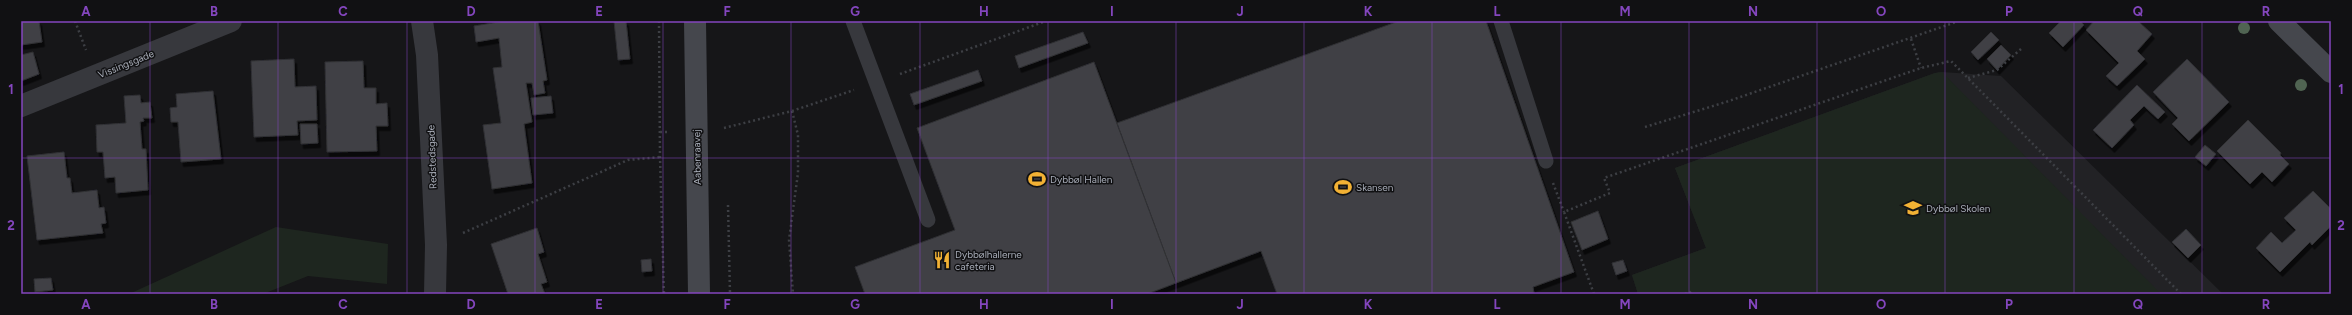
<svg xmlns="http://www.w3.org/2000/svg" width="2352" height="315" viewBox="0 0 2352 315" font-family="Figtree,sans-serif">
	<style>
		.built { fill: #222225 }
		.green { fill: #1e261f }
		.building { fill: #404145; stroke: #303034; filter: url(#shadow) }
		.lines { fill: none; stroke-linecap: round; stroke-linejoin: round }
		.path { stroke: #3d3f44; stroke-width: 2.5; stroke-dasharray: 2 3; stroke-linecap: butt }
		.lane { stroke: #37383d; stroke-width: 15 }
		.street { stroke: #37383d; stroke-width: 22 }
		.secondary { stroke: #45474d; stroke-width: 22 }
		.tree { fill: #506452 }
		.grid { fill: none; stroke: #8446be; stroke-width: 1; stroke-opacity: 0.55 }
		.labels { text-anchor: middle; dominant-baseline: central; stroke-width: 3; stroke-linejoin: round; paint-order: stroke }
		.street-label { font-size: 10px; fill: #a8adb8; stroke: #111113 }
		.poi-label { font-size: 10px; fill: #a8adb8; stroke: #111113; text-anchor: start }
		.neatline { fill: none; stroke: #8446be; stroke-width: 1.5 }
		.grid-label { font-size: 13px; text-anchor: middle; font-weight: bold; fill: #8446be }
	</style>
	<defs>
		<filter id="shadow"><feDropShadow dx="2.5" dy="4.5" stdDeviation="0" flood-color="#0009"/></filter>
	</defs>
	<rect width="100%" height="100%" fill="#161618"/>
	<!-- built -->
	<path class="built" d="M1942,72l59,4 222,218h-585l-6,-19 74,-27 -31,-80 260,-95z"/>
	<!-- green -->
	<g class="green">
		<path d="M1942,72l219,222h-523l-6,-19 74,-27 -31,-80 260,-95z"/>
		<path d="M276,227l112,17 -1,40 -79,-8 -45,18h-134z"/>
	</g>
	<!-- building -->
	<g class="building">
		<path d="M21,21h18l3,21 -21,3z"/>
		<path d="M505,21h33l9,59 -4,1 2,12 -11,2 -2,-12h-6l6,39 -8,2 8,59 -40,6 -9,-64 18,-2 -8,-55 9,-1 -3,-29 -23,4 -2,-16z"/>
		<path d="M614,21h12l4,38 -12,1z"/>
		<path d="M1399,21h87l88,251 -41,15 1,6 -4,1h-253l-16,-43 -85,32 -59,-160z"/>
		<path d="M2061,21h19l4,4 -21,22 -14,-14z"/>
		<path d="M2094,21h44l14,13 -15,17 8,8 -28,27 -11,-10 13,-13 -33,-33z"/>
		<path d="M1083,32l5,11 -69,25 -4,-12z"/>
		<path d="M1991,32l8,8 -21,20 -7,-8z"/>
		<path d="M2001,45l10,10 -14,15 -10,-11z"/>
		<path d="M33,52l6,22 -18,7v-26z"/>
		<path d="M294,59l1,28 21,-1 1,34 -20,1 1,14 -44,2 -3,-76z"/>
		<path d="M2187,59l42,43 -40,39 -17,-17 6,-6 -25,-26z"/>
		<path d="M363,61l1,27h12v16l11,-1 1,23h-12l1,25 -50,1 -2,-90z"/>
		<path d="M1094,62l82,221 -29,11h-282l-10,-27 100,-37 -38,-102z"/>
		<path d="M978,70l4,11 -68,24 -4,-11z"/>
		<path d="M2137,85l28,27 -7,7 -14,-13 -14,14 4,5 -22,23 -19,-18z"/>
		<path d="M213,91l8,68 -40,3 -3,-40h-7l-1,-14 7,-1 -1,-13z"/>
		<path d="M140,95l1,8 9,-1 2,16h-9l1,3 -4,1 2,27h4l2,41 -32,3 -1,-16 -10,1 -2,-26h-6l-1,-27 30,-2 -2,-27z"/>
		<path d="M551,96l2,17 -20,2 -2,-17z"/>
		<path d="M2248,120l33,33 -1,2 9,9 -17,18 -10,-10 -12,12 -33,-33z"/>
		<path d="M300,124h17l1,19 -17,1z"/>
		<path d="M2205,145l11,9 -10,12 -11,-9z"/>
		<path d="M64,152l3,26h3l2,15 25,-3 2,18 5,-1 2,16 -5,1 2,9 -66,7 -10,-84z"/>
		<path d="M2313,191l18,18v17l-19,19 -2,-3 -30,30 -24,-24 15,-16 11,11 14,-13 -12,-12z"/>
		<path d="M1598,211l10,28 -26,11 -11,-28z"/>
		<path d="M537,228l7,24 -6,2 9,28 -6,2 4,10h-37l-17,-50z"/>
		<path d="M2186,229l15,16 -13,13 -16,-16z"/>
		<path d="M651,259l1,12 -10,1 -1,-12z"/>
		<path d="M1623,260l4,11 -11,4 -4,-12z"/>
		<path d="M51,278l2,12 -18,2 -1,-13z"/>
	</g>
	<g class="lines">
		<!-- path -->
		<g class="path">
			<path d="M75,21l11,29"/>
			<path d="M659,21l1,136 4,137"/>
			<path d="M1911,39l10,29"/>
			<path d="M900,74l146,-53"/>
			<path d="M1968,78l29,-8 24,-21"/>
			<path d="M792,111l6,24v38l-9,67 4,54"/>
			<path d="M1645,127l81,-25 230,-80"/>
			<path d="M724,128l68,-17 62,-21"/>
			<path d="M660,132h9"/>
			<path d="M1553,183l11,29"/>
			<path d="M728,205l2,89"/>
			<path d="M463,233l165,-73 32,-3"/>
			<path d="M1594,294l-30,-82 46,-19 -6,-15 317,-110 30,-7 230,233"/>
			<path d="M1685,294l5,-2 1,2"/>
		</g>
		<!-- lane -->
		<g class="lane">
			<path d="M853,21l75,199"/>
			<path d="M1501,21l45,140"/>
		</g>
		<!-- street -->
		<g class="street">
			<path d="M422,21l5,34 9,190 -1,49"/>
			<path d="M21,106l210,-85"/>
		</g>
		<!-- secondary -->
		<g class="secondary">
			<path d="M695,21l4,273"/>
			<path d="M2279,21l52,51"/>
		</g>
	</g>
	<!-- trees -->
	<g class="tree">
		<circle cx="2244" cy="28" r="6"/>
		<circle cx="2301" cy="85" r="6"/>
	</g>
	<!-- grid -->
	<path class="grid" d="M150,21v273M278,21v273M407,21v273M535,21v273M663,21v273M791,21v273M920,21v273M1048,21v273M1176,21v273M1304,21v273M1432,21v273M1561,21v273M1689,21v273M1817,21v273M1945,21v273M2074,21v273M2202,21v273M21,158h2310"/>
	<!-- icons -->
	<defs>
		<g id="stadium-bare" transform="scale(1.38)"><path d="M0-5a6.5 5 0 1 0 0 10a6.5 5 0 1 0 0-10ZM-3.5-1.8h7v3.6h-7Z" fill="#f2b134" stroke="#111113" stroke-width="2.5" paint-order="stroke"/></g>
		<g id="school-bare" transform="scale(1.38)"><path d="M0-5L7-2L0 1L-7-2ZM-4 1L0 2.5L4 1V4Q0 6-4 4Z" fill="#f2b134" stroke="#111113" stroke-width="2.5" paint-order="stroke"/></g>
		<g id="restaurant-bare" transform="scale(1.38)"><path d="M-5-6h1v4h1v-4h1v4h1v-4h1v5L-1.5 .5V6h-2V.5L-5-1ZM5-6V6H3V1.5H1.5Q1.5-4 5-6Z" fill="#f2b134" stroke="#111113" stroke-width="2.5" paint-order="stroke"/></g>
	</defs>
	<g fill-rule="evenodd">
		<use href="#stadium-bare" x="1037" y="179"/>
		<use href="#stadium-bare" x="1343" y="187"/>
		<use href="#school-bare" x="1913" y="208"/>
		<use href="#restaurant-bare" x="942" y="260"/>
	</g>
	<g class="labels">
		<!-- street labels -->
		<g class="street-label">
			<text transform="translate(126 64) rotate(-22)">Vissingsgade</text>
			<text transform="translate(432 157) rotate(-92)">Redstedsgade</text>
			<text transform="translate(697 157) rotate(-91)">Aabenraavej</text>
		</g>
		<!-- poi labels -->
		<g class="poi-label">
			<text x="1050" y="179">Dybbøl Hallen</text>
			<text x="1356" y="187">Skansen</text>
			<text x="1926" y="208">Dybbøl Skolen</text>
			<text x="955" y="254">Dybbølhallerne<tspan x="955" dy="12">cafeteria</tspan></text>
		</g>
	</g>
	<!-- border -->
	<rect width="2352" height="315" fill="none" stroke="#111113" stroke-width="44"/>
	<rect x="22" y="22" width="2308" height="271" class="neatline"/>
	<g class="grid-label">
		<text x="86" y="16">A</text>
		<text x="214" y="16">B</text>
		<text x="343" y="16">C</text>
		<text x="471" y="16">D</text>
		<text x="599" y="16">E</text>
		<text x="727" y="16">F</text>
		<text x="855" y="16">G</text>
		<text x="984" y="16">H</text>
		<text x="1112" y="16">I</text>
		<text x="1240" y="16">J</text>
		<text x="1368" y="16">K</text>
		<text x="1497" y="16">L</text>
		<text x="1625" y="16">M</text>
		<text x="1753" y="16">N</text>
		<text x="1881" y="16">O</text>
		<text x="2009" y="16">P</text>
		<text x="2138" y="16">Q</text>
		<text x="2266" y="16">R</text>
		<text x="11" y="94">1</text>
		<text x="2341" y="94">1</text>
		<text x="11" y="230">2</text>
		<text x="2341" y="230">2</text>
		<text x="86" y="309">A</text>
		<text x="214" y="309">B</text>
		<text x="343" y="309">C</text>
		<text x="471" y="309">D</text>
		<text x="599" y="309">E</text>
		<text x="727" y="309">F</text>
		<text x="855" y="309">G</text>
		<text x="984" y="309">H</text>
		<text x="1112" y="309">I</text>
		<text x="1240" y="309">J</text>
		<text x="1368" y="309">K</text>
		<text x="1497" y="309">L</text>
		<text x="1625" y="309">M</text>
		<text x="1753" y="309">N</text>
		<text x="1881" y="309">O</text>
		<text x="2009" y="309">P</text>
		<text x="2138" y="309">Q</text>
		<text x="2266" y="309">R</text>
	</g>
</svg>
